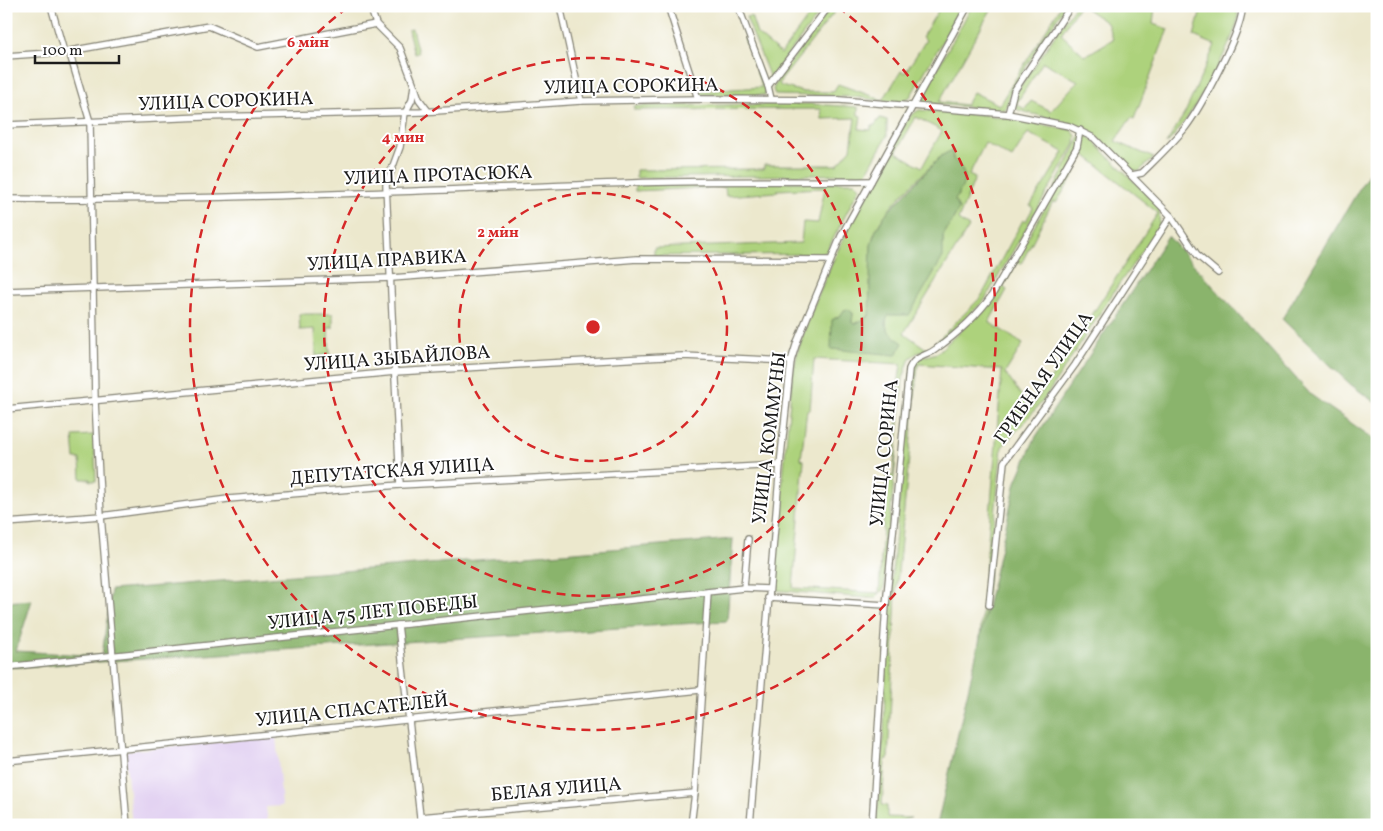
<svg xmlns="http://www.w3.org/2000/svg" width="1383" height="831" viewBox="0 0 1383 831" font-family="Vollkorn,serif">
	<style>
		.built { fill: #e3d3f2 }
		.green { fill: #add27c; stroke: #64774c; fill-rule: evenodd }
		.forest { fill: #8ab46c; stroke: #536844 }
		.lines { fill: none; stroke-linecap: round; stroke-linejoin: round }
		.minor-casing { stroke: #848274; stroke-width: 8 }
		.minor { stroke: #fff; stroke-width: 5.5 }
		.ring { fill: none; stroke: #d62828; stroke-width: 2.5; stroke-dasharray: 9 6 }
		.labels { text-anchor: middle; dominant-baseline: central; stroke-width: 4; stroke-linejoin: round; paint-order: stroke }
		.street-label { font-size: 19px; fill: #1c1c1c; stroke: #fff }
		.centre { fill: #d62828; stroke: #fff; stroke-width: 2.5 }
		.ring-label { font-size: 15px; text-anchor: middle; font-weight: bold; fill: #d62828; stroke: #fff; stroke-width: 4; stroke-linejoin: round; paint-order: stroke }
	</style>
	<rect width="100%" height="100%" fill="#fff"/>
	<filter id="ink" filterUnits="userSpaceOnUse"><feTurbulence type="fractalNoise" baseFrequency=".02" numOctaves="2"/><feDisplacementMap in="SourceGraphic" scale="10" xChannelSelector="R" yChannelSelector="G"/><feConvolveMatrix kernelMatrix="1 2 1 2 8 2 1 2 1" color-interpolation-filters="sRGB"/></filter>
	<filter id="wash" filterUnits="userSpaceOnUse"><feTurbulence type="fractalNoise" baseFrequency=".0096" numOctaves="4" result="noise"/><feDisplacementMap in="SourceGraphic" scale="20" xChannelSelector="R" yChannelSelector="G"/><feGaussianBlur stdDeviation="1.12" result="paint"/><feColorMatrix in="noise" values="0 0 0 0 0 0 0 0 0 0 0 0 0 0 0 0 0 1.4 0 .05"/><feComposite in="paint" operator="in"/></filter>
	<g filter="url(#wash)">
		<rect width="100%" height="100%" fill="#ece8cd"/>
		<!-- built -->
		<path class="built" d="M276,736l6,70 -16,1 2,18h-136l-7,-74z"/>
		<!-- green -->
		<g class="green">
			<path d="M816,6h9l-55,72 -24,-61 5,-1 6,18 24,20z"/>
			<path d="M832,6h7l-60,77 2,3 23,6h29l5,-8 45,16 18,-29 4,2 21,-33 -4,-3 19,-31h22l-53,91 -13,6 -42,-6 -80,-2 -2,-6 7,-13z"/>
			<path d="M972,6h21l-54,96 27,3 7,-13 26,13 62,-99h4l-53,83 -7,21 -84,-7 2,-9z"/>
			<path d="M1075,6h4l-18,28 24,22 28,-17 -6,-16 -25,-17h73l-2,18 15,5 -34,90 -3,-1 -16,23 39,17 -16,14 -7,-3 -44,-41 -69,-18 -6,-6 2,-8zM1043,62l35,19 -27,30 -20,-10 -6,8 -9,-5z"/>
			<path d="M1202,6h34c1,4 2,8 2,12 -3,24 -53,111 -72,126l19,-31 30,-68 -21,-9z"/>
			<path d="M412,29l6,24 -4,1 -6,-24z"/>
			<path d="M748,36l17,51v8h-64l-1,-4 62,-4 -18,-49z"/>
			<path d="M810,104l48,3v8l3,1 -2,13 12,1v-4h3l6,-8 7,2v16l-21,38 -230,4v-8l128,-1v-4h73l14,-16 4,-31 -33,1 -1,-10 -187,1v-4z"/>
			<path d="M919,110l68,5 85,15 4,6 -1,8 -91,157 -54,49 -13,3 -7,5 -7,20 -19,211 -9,9h-7l-95,-8 19,-212c5,-31 16,-58 28,-87 25,-61 57,-118 90,-175zM916,117l26,14 -20,36 -26,-15zM1028,133l36,19 -34,54 3,2 -7,13 -3,-1 -42,77 -53,53 -24,-17 65,-106 -11,-7 17,-42 -6,-3 16,-32 27,15zM952,150l1,9 12,17 -10,24 4,9 -16,27v9l-57,73v8l4,8 -58,-14 9,-5 12,-2 -1,10 3,1 14,-8c4,-22 0,-46 2,-69 3,-32 48,-68 70,-91zM814,359l87,5 -7,52h4l-5,60h-7l-7,117 -86,-5 11,-128 -3,-1 6,-49h3z"/>
			<path d="M1081,135h6l73,72 -1,20 -44,63 -72,111 -41,46 -21,202h-2l23,-279 -84,-6 -22,229 -8,166 -3,1 -3,45 5,1v11l24,1 -21,7h-14l8,-98 2,-91 26,-270 7,-8 18,-5 54,-51 51,-89zM1081,152l77,61 -127,196 -26,-36 18,-29 -34,-22 18,-32 -4,-3 14,-25 4,2 32,-63 3,2 19,-30 -4,-3z"/>
			<path d="M747,182h108l5,5 -33,64 -5,3 -183,2 15,-1v-7l147,-5 2,-21 15,1 7,-35 -48,2v2l-51,4 -1,-9 -90,4v-6z"/>
			<path d="M299,314h34v14h-5l2,26 -14,2 -1,-27 -15,1z"/>
			<path d="M94,435l2,46h-6v-2h-9l-1,-20h-5l-2,-23z"/>
		</g>
		<!-- forest -->
		<g class="forest">
			<path d="M952,150l1,9c16,14 13,24 2,41l4,9 -16,27v21l-34,58h-20c-9,13 4,21 14,28l-7,12 -65,-6 1,-29 9,-5 3,-5 4,-1 5,4 -1,9 3,2 14,-8 2,-72 5,-14 9,-15 56,-59z"/>
			<path d="M1377,159v245l-27,-20 -68,-65z"/>
			<path d="M1168,236l143,159 66,46v384h-440l79,-343 19,-44z"/>
			<path d="M733,539l-6,82 -721,47v-66l26,-2 -16,51 86,5 9,-66z"/>
		</g>
	</g>
	<g filter="url(#ink)">
		<g class="lines">
			<!-- minor casing -->
			<g class="minor-casing">
				<g id="minor">
					<path d="M51,6l13,46"/>
					<path d="M560,6l21,95"/>
					<path d="M668,6l30,93"/>
					<path d="M738,6l30,80 3,13"/>
					<path d="M376,24l24,24 14,37 -2,15 -7,13 -5,34 -14,38 14,300"/>
					<path d="M69,51l21,71 5,279 6,115 26,309"/>
					<path d="M6,56l58,-4 145,-26 49,21 118,-23 -6,-18"/>
					<path d="M768,86l61,-80"/>
					<path d="M415,87l4,12 9,12"/>
					<path d="M1008,114l6,-23 57,-85"/>
					<path d="M6,125l198,-8 217,-5 160,-11 117,-2 142,1 168,14 61,12 25,12 77,78 27,40 20,17"/>
					<path d="M1132,175l10,-2c14,-14 30,-29 43,-45 14,-18 60,-101 57,-122"/>
					<path d="M6,199c209,2 417,-9 626,-16 79,-3 159,-1 239,-2"/>
					<path d="M6,291l386,-13 245,-19 193,1"/>
					<path d="M6,409l389,-37 155,-9 133,-7 108,5"/>
					<path d="M6,523l95,-7 127,-17 172,-14 380,-20"/>
					<path d="M748,539l-4,49 25,1"/>
					<path d="M768,598l118,7"/>
					<path d="M989,605l15,-143 71,-97 96,-149"/>
					<path d="M398,625l23,200"/>
					<path d="M6,667l738,-79"/>
					<path d="M6,761l694,-71"/>
					<path d="M420,817l275,-24"/>
					<path d="M691,825l4,-32 13,-201"/>
					<path d="M750,825l30,-360 11,-104 6,-19 44,-106 127,-230"/>
					<path d="M872,825l14,-220 23,-236c6,-14 17,-12 27,-20 21,-15 41,-33 56,-54l85,-148 3,-17"/>
				</g>
			</g>
			<!-- minor -->
			<use href="#minor" class="minor"/>
		</g>
	</g>
	<!-- distance rings -->
	<g class="ring">
		<circle cx="593" cy="327" r="134"/>
		<circle cx="593" cy="327" r="269"/>
		<path d="M838 7A403 403 0 1 1 348 7"/>
	</g>
	<g class="labels">
		<!-- street labels -->
		<g class="street-label">
			<text transform="translate(631 87) rotate(-1)">УЛИЦА СОРОКИНА</text>
			<text transform="translate(226 102) rotate(-2)">УЛИЦА СОРОКИНА</text>
			<text transform="translate(438 176) rotate(-2)">УЛИЦА ПРОТАСЮКА</text>
			<text transform="translate(387 261) rotate(-3)">УЛИЦА ПРАВИКА</text>
			<text transform="translate(397 359) rotate(-4)">УЛИЦА ЗЫБАЙЛОВА</text>
			<text transform="translate(1044 378) rotate(-55)">ГРИБНАЯ УЛИЦА</text>
			<text transform="translate(770 438) rotate(-83)">УЛИЦА КОММУНЫ</text>
			<text transform="translate(885 453) rotate(-84)">УЛИЦА СОРИНА</text>
			<text transform="translate(392 472) rotate(-4)">ДЕПУТАТСКАЯ УЛИЦА</text>
			<text transform="translate(373 613) rotate(-6)">УЛИЦА 75 ЛЕТ ПОБЕДЫ</text>
			<text transform="translate(352 711) rotate(-6)">УЛИЦА СПАСАТЕЛЕЙ</text>
			<text transform="translate(556 790) rotate(-5)">БЕЛАЯ УЛИЦА</text>
		</g>
	</g>
	<circle cx="593" cy="327" r="8" class="centre"/>
	<g class="ring-label">
		<text x="308" y="47">6 мин</text>
		<text x="403" y="142">4 мин</text>
		<text x="498" y="237">2 мин</text>
	</g>
	<!-- margin -->
	<rect width="1383" height="831" fill="none" stroke="#fff" stroke-width="25"/>
	<!-- scale -->
	<path d="M35 55v8h84v-8" fill="none" stroke="#1c1c1c" stroke-width="2.5"/>
	<text x="42" y="55" font-size="15" fill="#1c1c1c" stroke="#ffffff" stroke-width="4" paint-order="stroke">100 m</text>
</svg>
